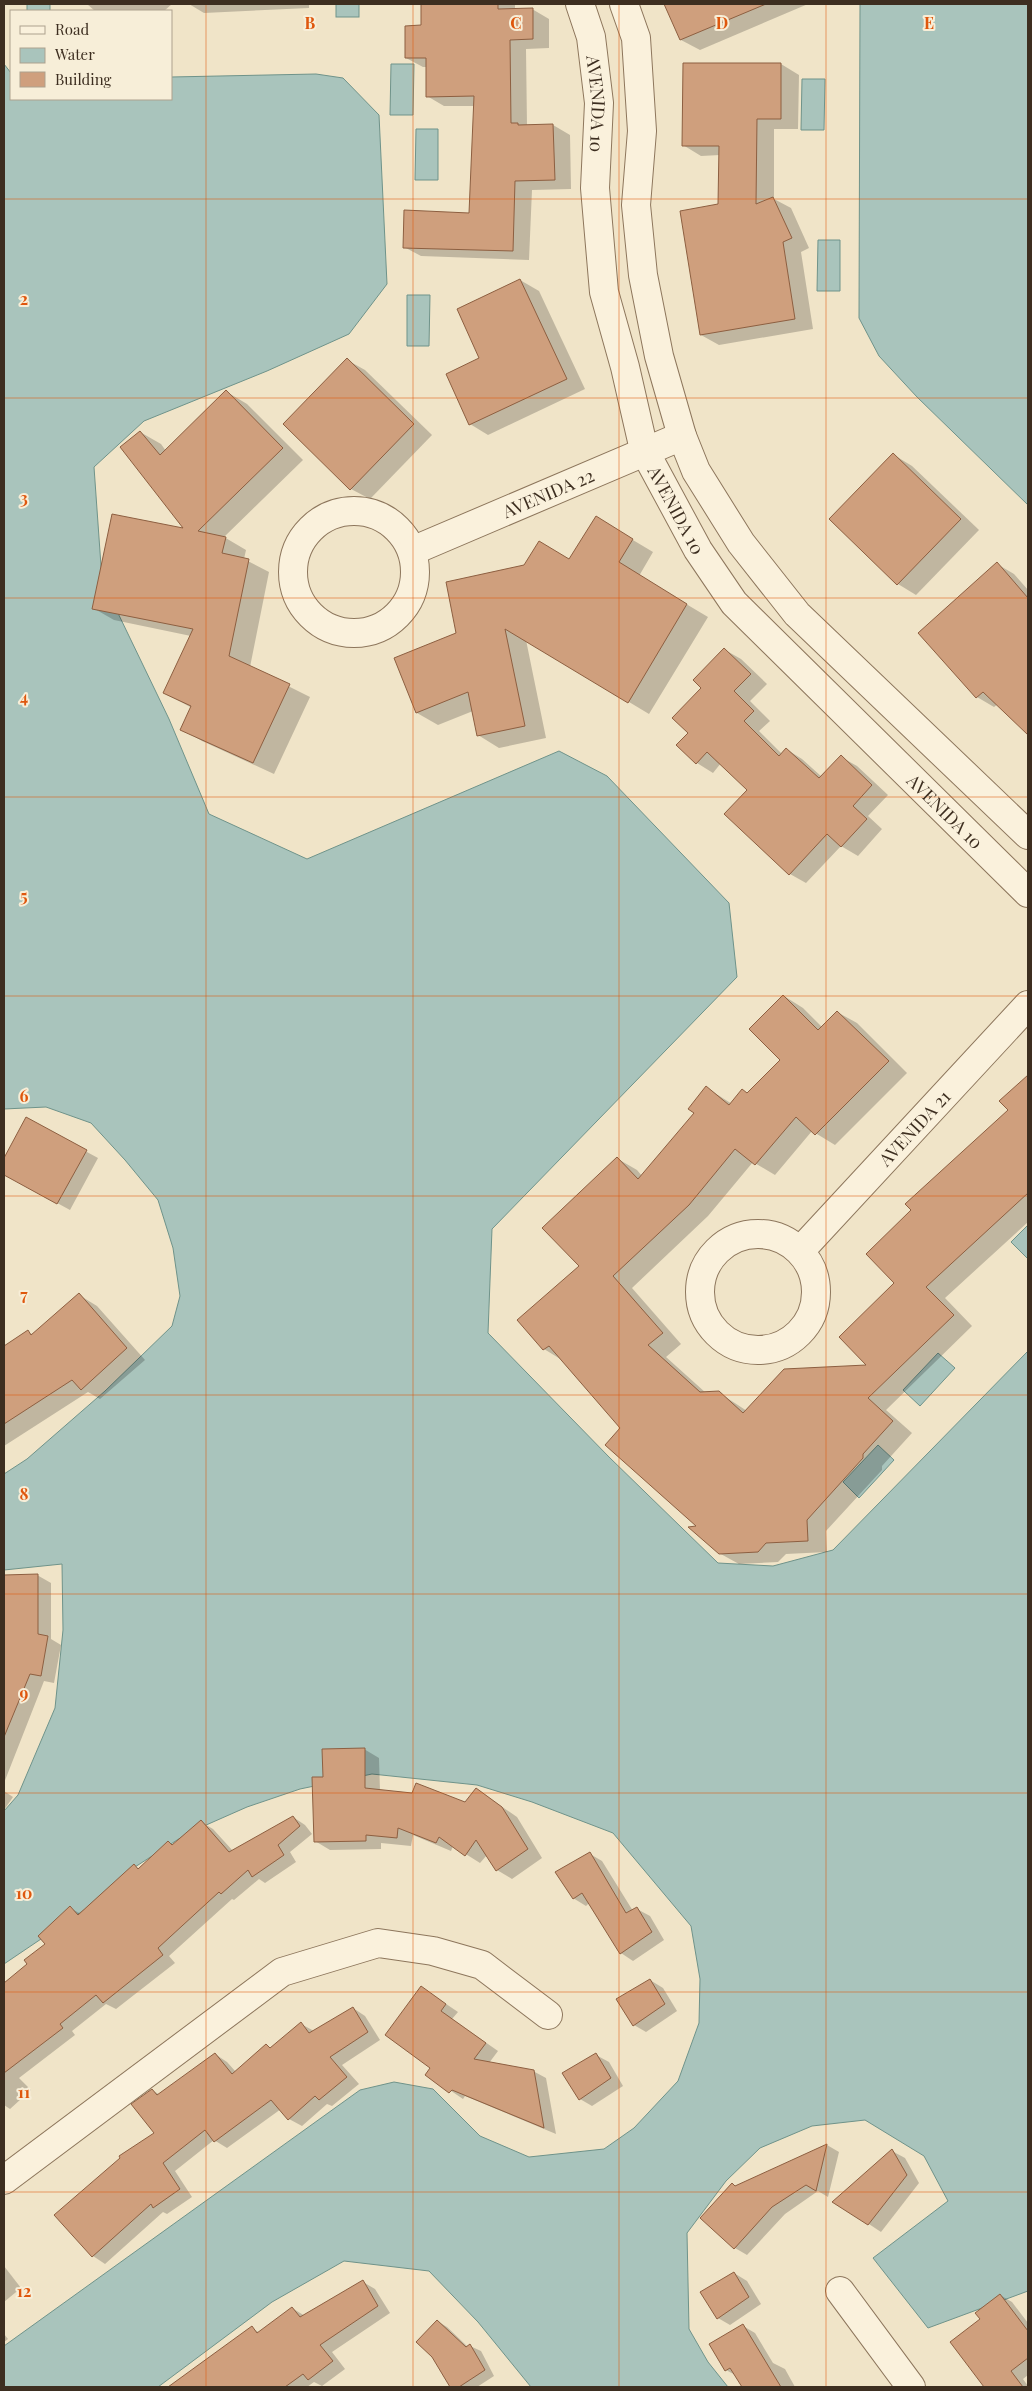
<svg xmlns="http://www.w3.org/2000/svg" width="1032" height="2391" viewBox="0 0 1032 2391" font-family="'Playfair Display',serif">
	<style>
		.water { fill: #a9c4bc; stroke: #6f938a }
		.shadow { fill: #0003 }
		.building { fill: #cf9f7d; stroke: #8d5f41 }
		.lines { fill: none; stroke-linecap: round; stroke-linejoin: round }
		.minor-casing { stroke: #8d765c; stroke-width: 30 }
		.minor { stroke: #faf1dc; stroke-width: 28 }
		.grid { fill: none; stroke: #df570d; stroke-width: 1; stroke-opacity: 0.55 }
		.labels { text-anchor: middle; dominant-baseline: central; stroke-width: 4; stroke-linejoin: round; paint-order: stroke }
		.street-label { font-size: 18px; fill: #3d2e20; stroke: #f7eed8 }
		.grid-label { font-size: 16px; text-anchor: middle; font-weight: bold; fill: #df570d; stroke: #f7eed8; stroke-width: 4; stroke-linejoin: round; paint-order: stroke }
	</style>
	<rect width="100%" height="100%" fill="#f0e4c8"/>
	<!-- water -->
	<g class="water">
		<rect x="27" y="4" width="23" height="7"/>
		<rect x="336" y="4" width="23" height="13"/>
		<path d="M860,4h168v501l-111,-108 -38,-41 -20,-38z"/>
		<path d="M4,64l7,9v26h160v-22l145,-3 27,4 36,37 8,169 -38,50 -82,37 -123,50 -50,46 8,113 67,139 40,95 98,45 252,-108 48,25 122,127 8,74 -245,252 -4,104 121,124 109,106 55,3 60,-16 195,-199v940l-100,37 -55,-70 75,-57 -24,-45 -59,-36 -53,6 -52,22 -34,33 -39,52 2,96 19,33 20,25h-197l-53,-65 -49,-51 -85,-10 -72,41 -114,85h-154v-41l356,-256 34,-8 39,7 47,47 49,21 75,-8 30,-21 44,-47 21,-58 1,-44 -9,-53 -78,-93 -81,-31 -55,-17 -105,-11 -72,15 -53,18 -59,26 -64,41 -40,36 -80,54v-153l14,-16 37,-87 8,-78 -1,-66 -58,6v-96l23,-15 78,-68 67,-65 8,-30 -7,-48 -15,-48 -33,-40 -34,-37 -45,-16 -42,2z"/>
		<path d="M391,64h23l-1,51h-23z"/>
		<path d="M802,79h23l-1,51h-23z"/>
		<path d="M416,129h22v51h-23z"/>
		<path d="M818,240h22v51h-23z"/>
		<path d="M407,295h23l-1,51h-22z"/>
		<path d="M1027,1226l1,1v32l-17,-17z"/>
		<path d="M938,1353l17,15 -35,38 -17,-16z"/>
		<path d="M878,1445l16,15 -35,38 -16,-16z"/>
	</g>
	<!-- shadow -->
	<g class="shadow">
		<path d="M87,4h85l-8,7h-69z"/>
		<path d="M189,4h120v4l-105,5z"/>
		<path d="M422,4h93v6l17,-1 17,10v29l-23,1 1,77 26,-1 17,10 1,54 -39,1 -3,70 -108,-4 -17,-9 66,-33 5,-108h-31l-17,-10v-29h-4l-17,-9 16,-32z"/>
		<path d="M666,4h142l-108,46 -19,-10z"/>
		<path d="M781,64l18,11 -1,54h-24v70l17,9 18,40 -8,4 12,77 -94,16 -18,-10 18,-130 1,-50 -19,1 -18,-11z"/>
		<path d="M520,280l19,11 46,98 -97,46 -18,-11 11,-65z"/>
		<path d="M347,360l18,10 67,65 -62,64 -19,-10z"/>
		<path d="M227,392l20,12 56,56 -79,77 22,13 -2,9 25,13 -19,95 60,30 -36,77 -72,-33 -20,-12 10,-21 -28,-15 27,-57 -77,-16 -21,-12 93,-78 -46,-98 21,12 5,7z"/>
		<path d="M894,455l18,11 67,64 -63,65 -18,-11z"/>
		<path d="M596,518l57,34 -14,24 69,41 -59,97 -123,-74 20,98 -47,10 -21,-13 -5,-24 -35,14 -21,-12 -22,-54 62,-25 113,-74z"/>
		<path d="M997,564l17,10 14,16v144l-30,-30 -4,3 -17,-10z"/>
		<path d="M725,650l16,9 26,25 -17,17 20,20 -11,10 23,23 4,-5 16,10 20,18 19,-20 16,9 31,29 -20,21 14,13 -24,27 -17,-10 -35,37 -16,-9 -41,-84 -28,-27 -8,10 -16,-10 -7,-30 13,-45z"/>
		<path d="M784,996l19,12 19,19 15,-15 20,11 50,50 -72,72 -23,-14 -37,44 -22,-13 -45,54 -76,72 49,56 -15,13 40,36 12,-1 29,19 121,-45 28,-83 114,-173 -9,-9 27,-25v146l-83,76 27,28 -86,84 26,23 -30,33v4l-56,61 1,21 -41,2 -8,8 -39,2 -20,-11 -98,-125 -59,-68 -18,-11 -25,-29 62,-54 37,-107 19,11 5,6 53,-63 12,-25 25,16 16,-10 34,-34z"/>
		<path d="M26,1119l72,39 -28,52 -66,-36v14v-28z"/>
		<path d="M79,1295l18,11 48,54 -45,39 -12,-7 -84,54v-99l24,-15 6,3z"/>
		<path d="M37,1575l14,8v56l10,6 -7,38 -10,-2 -40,102v-207z"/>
		<path d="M364,1749l15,9 1,33 86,12 10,-14 41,28 25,41 -30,21 -15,-9 -10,-15 -7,8 -27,-17 -2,5 -38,-16 -2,11 -30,-3v6l-51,1 -15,-9 9,-63z"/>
		<path d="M4,1791l9,6 -9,13z"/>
		<path d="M293,1817l12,8 7,9 -22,18 6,10 -31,21 -6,-4 -25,21 -2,-1 -63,57 6,7 -59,46 -10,-5 -34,27 3,4 -56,43 12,12 -21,19 -6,-4v-121l25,-20 18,-20 23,-36 11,6 53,-48 5,3 29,-27 5,3 28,-23 12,7 20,22z"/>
		<path d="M590,1854l12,7 31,50 4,-2 13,7 14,24 -31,21 -12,-8 -32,-50 -3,3 -13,-8z"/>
		<path d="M650,1980l13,8 14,23 -31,21 -12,-7z"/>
		<path d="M421,1987l37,25 -6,7 46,32 -9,12 44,8 13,7 10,56 -91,-38 -2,3 -37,-25 5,-7z"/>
		<path d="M353,2008l12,8 15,24 -38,25 17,19 -27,22 -5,-2 -25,22 -13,-7 -8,-10 -54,39 -13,-8 -39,31 17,26 -25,17 -4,-2 -58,52 -12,-8 -37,-41 99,-82 -3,-43 8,5 55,-41 12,8 9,10 30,-26 5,2 30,-24 13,7z"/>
		<path d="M596,2055l13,7 14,24 -31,20 -12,-7z"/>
		<path d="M827,2145l12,7 -11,45 -10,-6 -33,23 -38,41 -12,-7 -33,-30 34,-31z"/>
		<path d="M892,2151l13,7 14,25 -38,49 -47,-31z"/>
		<path d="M4,2266l17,22 -17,14z"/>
		<path d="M734,2273l13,8 14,23 -31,21 -12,-7z"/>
		<path d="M363,2282l12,7 15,24 -58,39 13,17 -23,17 -8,-4 -7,5h-138l83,-59 8,5 32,-25 13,8z"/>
		<path d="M1000,2295l12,7 16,21v52l-5,4 5,7 -2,1h-40l-34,-44 30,-23z"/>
		<path d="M437,2321l10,6 21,20 2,-1 11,5 13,25 -17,11h-25l-19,-30z"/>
		<path d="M743,2326l12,7 18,30 12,6 10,18h-51l-7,-11 -11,-6 -16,-25z"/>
		<path d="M4,2334l4,5 -4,3z"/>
	</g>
	<!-- building -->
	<g class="building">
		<path d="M421,4h77v5l35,-1v31l-23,1 1,83h7v2l35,-1 2,56 -40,1 -2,70 -110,-3 1,-38 65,3 5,-117 -48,1v-39h-21v-32l16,-1z"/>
		<path d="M664,4h102l-86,36z"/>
		<path d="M683,63h98v56h-24l-1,85 17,-7 19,41 -9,4 12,77 -95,16 -20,-124 38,-7 1,-58h-37z"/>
		<path d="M520,279l47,100 -98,46 -23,-51 33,-16 -22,-49z"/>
		<path d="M347,358l67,66 -64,66 -67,-66z"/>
		<path d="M226,390l57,58 -85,83 28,6 -4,16 27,6 -20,97 61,28 -37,79 -73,-33 11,-24 -28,-13 30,-64 -101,-20 20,-95 71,14 -63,-81 20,-16 20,24z"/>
		<path d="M893,453l68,66 -64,66 -68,-66z"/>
		<path d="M596,516l37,23 -14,23 68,42 -59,99 -123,-74 20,97 -48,10 -9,-44 -52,21 -22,-55 62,-25 -10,-51 78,-17 15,-24 30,18z"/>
		<path d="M997,562l31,36v137l-45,-43 -7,6 -58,-65z"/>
		<path d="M724,648l27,26 -17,17 20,20 -10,10 35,35 7,-8 33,30 22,-23 31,30 -19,21 14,13 -26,28 -14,-13 -38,41 -65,-61 23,-24 -40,-38 -11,12 -20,-19 12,-12 -16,-15 29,-30 -8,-8z"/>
		<path d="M783,995l35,35 19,-19 52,50 -74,74 -19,-18 -41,48 -20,-16 -46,56 -76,71 50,57 -15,12 52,47 19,-1 24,22 41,-44 82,-4 -27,-28 55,-54 -28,-29 45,-44 -6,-6 103,-94 -9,-9 29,-26v118l-102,94 28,28 -86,83 25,23 -30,33v4l-56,62 1,21 -42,2 -8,9 -39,2 -31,-27 8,-1 -91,-81 15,-17 -71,-82 -6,4 -26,-30 62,-54 -37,-38 75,-71 21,22 56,-66 -6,-4 18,-23 23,19 13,-16 5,4 33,-33 -31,-31z"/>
		<path d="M26,1117l61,33 -30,54 -53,-29v-17z"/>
		<path d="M79,1293l48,55 -46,42 -9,-10 -68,44v-78l24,-16 3,5z"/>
		<path d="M38,1574v60l10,2 -7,40 -11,-2 -26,63v-162z"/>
		<path d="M365,1748v40l47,5 4,-10 49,19 11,-14 26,19 26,42 -32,22 -20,-31 -11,16 -26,-19 -3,6 -38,-15 -1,10 -31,-3v6l-52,1 -2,-65h11l-1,-28z"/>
		<path d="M293,1816l7,10 -22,19 6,10 -32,22 -4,-7 -27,24 -2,-2 -61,56 5,7 -60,48 -7,-8 -36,29 3,4 -59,45v-90l23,-19 -3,-4 21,-16 -7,-8 32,-30 8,9 56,-51 4,5 30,-28 4,4 29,-25 28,32z"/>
		<path d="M590,1852l36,61 11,-6 15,25 -32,22 -38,-61 -9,6 -18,-27z"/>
		<path d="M650,1979l15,25 -32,22 -17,-27z"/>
		<path d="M421,1986l25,18 -5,7 45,32 -12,16 60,11 10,58 -92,-38 -3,3 -24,-18 5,-7 -45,-33z"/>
		<path d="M353,2007l15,25 -38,25 17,20 -28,23 -4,-4 -27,24 -17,-20 -57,42 -9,-12 -42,33 17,26 -27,19 -2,-4 -59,53 -38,-42 66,-57 -1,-2 35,-23 -23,-29 21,-15 5,6 58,-42 17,21 34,-30 4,4 31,-26 8,11z"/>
		<path d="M596,2053l15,25 -32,22 -17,-27z"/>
		<path d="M827,2144l-11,47 -10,-6 -34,22 -38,42 -34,-31 32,-35 3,3z"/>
		<path d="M892,2149l15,26 -39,50 -36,-23z"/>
		<path d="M734,2272l15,25 -32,22 -17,-27z"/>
		<path d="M363,2280l15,26 -58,39 13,16 -25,19 -5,-6 -18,13h-117l84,-61 5,7 35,-26 8,10z"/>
		<path d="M1000,2294l28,37v27l-17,13 12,16h-39l-34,-45 30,-23 -5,-6z"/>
		<path d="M437,2320l29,27 4,-3 15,26 -26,17h-9l-18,-30 -16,-15z"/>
		<path d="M743,2324l38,63h-39l-12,-19 -5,3 -16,-27z"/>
	</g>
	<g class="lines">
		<!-- minor casing -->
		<g class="minor-casing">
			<g id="minor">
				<path id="s1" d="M580,4l11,33 8,66 -4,85 9,104 21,75 19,83 54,100 36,53 294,290"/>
				<path d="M624,4l12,34 6,93 -6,74 7,70 16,81 23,80 14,35 45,72 56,71 231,221"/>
				<circle cx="354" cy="572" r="61"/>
				<path id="s2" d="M412,551l270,-115"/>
				<circle cx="758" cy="1292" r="58"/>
				<path id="s3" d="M800,1251l228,-246"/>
				<path d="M4,2180l278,-208 96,-29 55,8 49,14 66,50"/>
				<path d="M840,2291l71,96"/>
			</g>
		</g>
		<!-- minor -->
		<use href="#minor" class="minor"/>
	</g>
	<!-- grid -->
	<path class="grid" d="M206,4v2383M413,4v2383M619,4v2383M826,4v2383M4,199h1024M4,398h1024M4,598h1024M4,797h1024M4,996h1024M4,1196h1024M4,1395h1024M4,1594h1024M4,1793h1024M4,1992h1024M4,2192h1024"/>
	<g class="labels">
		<!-- street labels -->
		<g class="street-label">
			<text stroke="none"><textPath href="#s1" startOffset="102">AVENIDA 10</textPath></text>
			<text stroke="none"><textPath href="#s2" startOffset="148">AVENIDA 22</textPath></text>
			<text stroke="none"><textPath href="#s1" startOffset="522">AVENIDA 10</textPath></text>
			<text stroke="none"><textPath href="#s1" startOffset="928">AVENIDA 10</textPath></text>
			<text stroke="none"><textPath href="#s3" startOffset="168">AVENIDA 21</textPath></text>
		</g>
	</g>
	<g class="grid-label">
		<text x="310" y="29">B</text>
		<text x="516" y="29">C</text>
		<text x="722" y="29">D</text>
		<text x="929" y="29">E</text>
		<text x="24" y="305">2</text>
		<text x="24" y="504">3</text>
		<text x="24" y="703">4</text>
		<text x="24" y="902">5</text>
		<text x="24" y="1102">6</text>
		<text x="24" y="1301">7</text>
		<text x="24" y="1500">8</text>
		<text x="24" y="1699">9</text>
		<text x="24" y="1899">10</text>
		<text x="24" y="2098">11</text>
		<text x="24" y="2297">12</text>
	</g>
	<!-- border -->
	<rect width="1032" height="2391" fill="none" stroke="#3d2e20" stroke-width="10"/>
	<!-- legend -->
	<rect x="10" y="10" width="162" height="90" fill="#f7eed8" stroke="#ada18e"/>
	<rect x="20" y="26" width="25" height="8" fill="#faf1dc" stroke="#ada18e"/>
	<text x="55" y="35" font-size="15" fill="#3d2e20">Road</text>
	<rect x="20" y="48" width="25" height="15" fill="#a9c4bc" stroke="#ada18e"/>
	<text x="55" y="60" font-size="15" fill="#3d2e20">Water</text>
	<rect x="20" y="72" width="25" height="15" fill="#cf9f7d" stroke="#ada18e"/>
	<text x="55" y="85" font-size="15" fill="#3d2e20">Building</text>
</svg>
